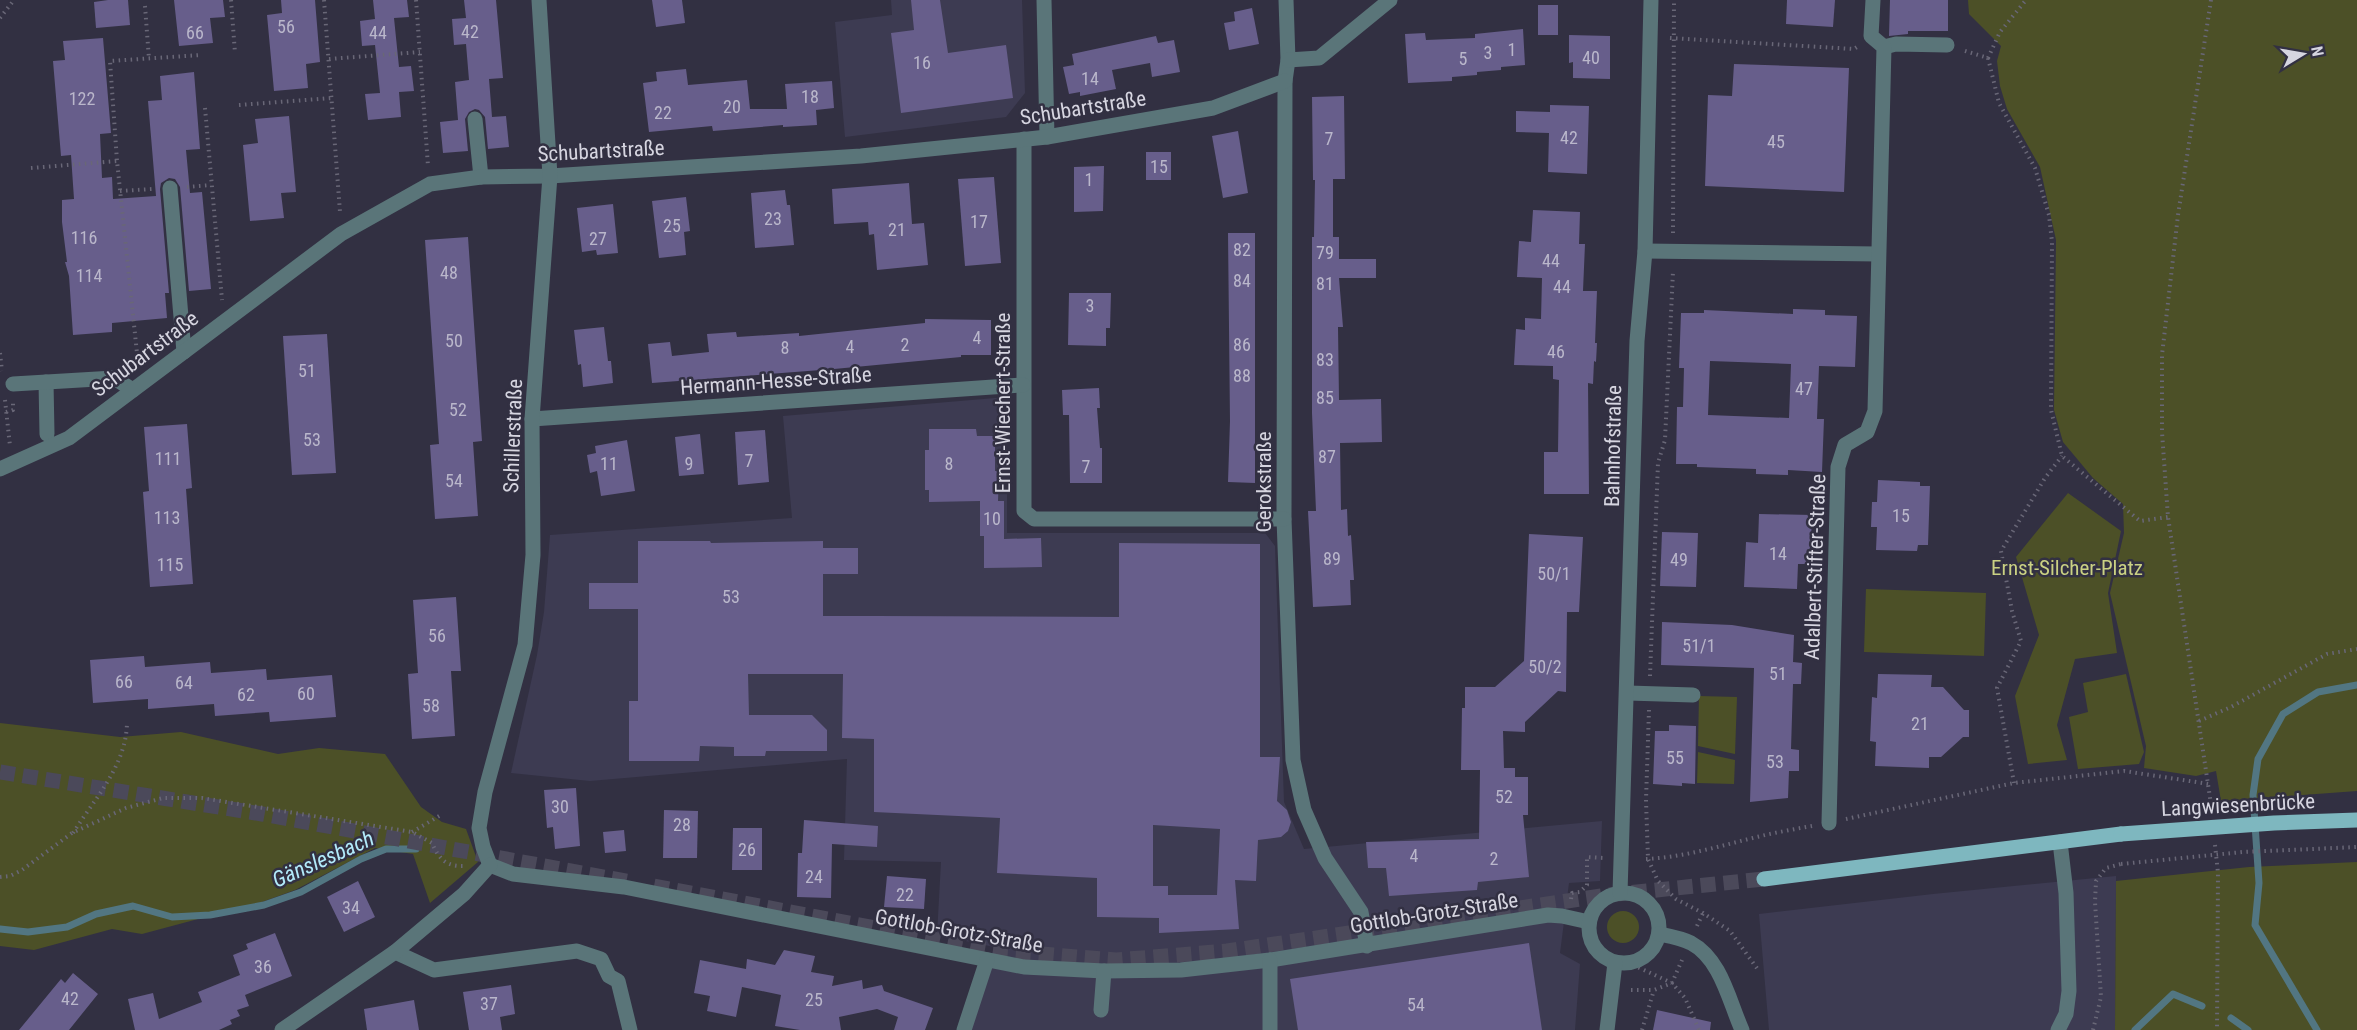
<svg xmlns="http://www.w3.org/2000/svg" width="2357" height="1030" viewBox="0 0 2357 1030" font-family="'Roboto Condensed',sans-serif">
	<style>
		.built { fill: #3d3b52 }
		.green { fill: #4c5027 }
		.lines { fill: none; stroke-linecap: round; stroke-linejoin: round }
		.stream { stroke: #527682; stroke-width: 7 }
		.building { fill: #675e8b; fill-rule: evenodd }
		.major-tunnel { stroke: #4b495a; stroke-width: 15; stroke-dasharray: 15 8; stroke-linecap: butt }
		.path { stroke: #696777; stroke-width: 4; stroke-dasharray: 1.5 4.5; stroke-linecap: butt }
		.minor { stroke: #5a7579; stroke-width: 15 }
		.major { stroke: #7eb7bf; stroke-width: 15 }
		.path-bridge { stroke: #696777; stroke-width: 4; stroke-dasharray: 1.5 4.5; stroke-linecap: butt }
		.major-bridge { stroke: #7eb7bf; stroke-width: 15 }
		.labels { text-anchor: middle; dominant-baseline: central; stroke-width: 5; stroke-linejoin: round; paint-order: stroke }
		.number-label { font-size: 18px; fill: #bab7cb }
		.street-label { font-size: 21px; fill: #d6d5e0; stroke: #323042 }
		.park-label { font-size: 21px; fill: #cad183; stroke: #323042 }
		.water-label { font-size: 22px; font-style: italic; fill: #b2eafa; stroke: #323042 }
	</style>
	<rect width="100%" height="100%" fill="#323042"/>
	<!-- built -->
	<g class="built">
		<path d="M891,0h131l3,93 -19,24 -161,20 -10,-115 57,-7z"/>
		<path d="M1007,397v136h258l10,13 9,256 20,47 298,-28 -2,60 -31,2 -9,70 20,11 -5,66h-607l26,-83 -57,-12 4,-73 -97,-2 3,-101 -257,22 -79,-8 26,-118 7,-43 6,-77 242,-17 -9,-102z"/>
		<path d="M2116,876l-1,154h-346l-10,-116 174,-20z"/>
	</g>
	<!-- green -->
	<g class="green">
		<path d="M1968,0h389v791l-136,10 -5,-30 -20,5 -52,-8 2,-22 -36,-153 14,-60 -1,-29 -30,-26 -30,-36 -9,-32 2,-170 -16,-73 -33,-58 -7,-23 -3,-25 4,-15 -32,-32z"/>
		<path d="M2068,493l53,38 -13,62 9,60 -42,6 -18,66 10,35 -39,4 -13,-68 24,-61 -23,-78z"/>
		<path d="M1866,589l120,4 -2,63 -120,-4z"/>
		<path d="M2126,674l18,78 -5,12 -61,5 -9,-52 19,-5 -5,-29z"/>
		<path d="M1699,696l38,1 -2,57 -37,-8z"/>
		<path d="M0,723l120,14 61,-5 97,22 41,-6 66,6 36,53 21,15 24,7 12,33 -48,41 -17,-49 -38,-6 -80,42 -33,12 -120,32 -30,-5 -78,21 -34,-4z"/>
		<path d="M1698,752l37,8 -1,24 -37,-1z"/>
		<path d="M2357,862v168h-242l1,-149 133,-14z"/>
		<circle cx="1623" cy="927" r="16"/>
	</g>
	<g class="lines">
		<!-- stream -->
		<g class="stream">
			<path d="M0,929l28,3 39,-5 29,-13 37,-8 39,11 38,-2 54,-10 37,-13 60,-33 25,-10h30"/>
			<path d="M2231,1018l17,12"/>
			<path d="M2135,1030l38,-36 29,12"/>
			<path d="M2317,1030l-62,-105 4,-42 -6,-88 5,-36 25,-45 35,-22 39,-7"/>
		</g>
	</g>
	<!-- building -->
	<g class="building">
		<path d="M108,0h20l2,25 -34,3 -2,-26z"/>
		<path d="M174,0h49l2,17 -15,1 3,25 -34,3z"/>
		<path d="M281,0h34l5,62 -14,2 2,24 -34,3 -7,-76 15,-2z"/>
		<path d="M373,0h34l2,17 -15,1 5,49 12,-1 3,25 -15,1 2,25 -33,3 -3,-26 15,-1 -5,-48 -13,1 -2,-25 15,-2z"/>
		<path d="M464,0h32l7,78 -14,1 3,38 14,-1 3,31 -21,2 -3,-32 -6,-7 -4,-1 -6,3 -4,7 3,32 -25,2 -3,-31 18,-2 -3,-38 14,-2 -3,-36 -12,1 -2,-26 14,-1z"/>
		<path d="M652,0h30l3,23 -29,4z"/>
		<path d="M911,0h29l8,53 58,-8 7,53 -112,15 -10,-80 23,-3z"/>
		<path d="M1787,0h48l-2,27 -47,-3z"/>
		<path d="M1890,0h58v31h-40v3l-19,2z"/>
		<rect x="1538" y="5" width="20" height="30"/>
		<path d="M1252,8l7,36 -30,6 -5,-27 11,-2 -1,-9z"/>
		<path d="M1523,29l2,36 -24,2v3l-24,2v3l-25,2v4l-44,2 -3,-49 20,-1 1,7 49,-2v-4z"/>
		<path d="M1569,35l41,1v43l-37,-1v-16l-4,1z"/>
		<path d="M1156,36l2,7 16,-3 6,32 -28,5 -2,-14 -38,7 4,19 -36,7v-4l-11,2 -6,-27 11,-2 -2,-11z"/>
		<path d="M103,38l8,95 -11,1 2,44 10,-1 1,22 43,-3 -8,-95 14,-1 -2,-24 34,-4 6,77 -14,1 4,43 12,-1 9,97 -22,2 -9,-104 -5,-8 -6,-1 -8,5 -1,6 9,104h-4l2,25 -55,5v9l-39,3 -4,-59 -4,-14h2l-5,-40v-22l12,-1 -3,-44 -10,1 -8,-95 12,-1 -2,-19z"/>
		<path d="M1734,64l115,4 -5,124 -139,-6 3,-91 24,1z"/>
		<path d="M686,69l2,16 59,-5 3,29h37l-2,-25 47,-3 2,27 -18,2 1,15 -34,2v-2l-70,6 -1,-5 -63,6 -6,-49 14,-2 -1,-9z"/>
		<path d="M1344,96l1,83h-12v58h6v22h37v19h-37l4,49h-5l1,73 42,-1 1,43 -42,1 1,67 6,-1 1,27 3,-1 3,45h-4l1,25 -38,2 -5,-96h8l-4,-98v-176h2l1,-57h-2l-1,-83z"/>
		<path d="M1550,105l39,1 -2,68 -39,-2 1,-39 -33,-1v-21l34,1z"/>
		<path d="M289,116l7,76 -15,1 3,25 -34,3 -7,-76 15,-2 -3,-24z"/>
		<path d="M1238,131l10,62 -25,5 -11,-62z"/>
		<rect x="1146" y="152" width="25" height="28"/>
		<path d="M1104,166l-1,45 -29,1v-45z"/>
		<path d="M994,177l7,86 -36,3 -7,-87z"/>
		<path d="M909,183l3,41 12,-1 4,42 -51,5 -3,-36 -5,1 -1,-13 -34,2 -2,-35z"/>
		<path d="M785,190l2,15h3l4,40 -39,3 -4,-55z"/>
		<path d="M686,197l4,34 -6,1 2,23 -27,3 -7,-57z"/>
		<path d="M613,204l5,49 -21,2 -1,-5 -14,2 -5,-44z"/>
		<path d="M1533,210l47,2 -1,32h6l-2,47h14l-2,52h2l-1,19 -2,-1 -1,23 -5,-1 1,111h-45v-42h14l1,-72 -6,-1v-13l-39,-1 2,-36 9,1v-12l16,1 1,-41 -25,-1 2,-36 12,1z"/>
		<path d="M1228,233h27v250l-27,-1 2,-61z"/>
		<path d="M468,237l14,204 -9,1 5,74 -43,3 -5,-74 9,-1 -14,-204z"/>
		<path d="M1069,293h42l-1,35h-4v18l-38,-1z"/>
		<path d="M1793,309l32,1v5l32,1 -2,51 -36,-1 -2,53h7l-2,53 -34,-2v5l-32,-1v-5l-59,-2v-3h-21l1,-57h6l1,-39h-5l2,-55h23v-3l89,4zM1710,361l81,3 -2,54 -81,-3z"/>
		<path d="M925,319l66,1v35h-30v2l-127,12 -182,14 -4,-39 22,-2 2,14 37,-4 -2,-18 29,-2 1,5 62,-4v3l126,-13z"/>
		<path d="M604,327l4,34h3l2,22 -30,4 -2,-23 -3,1 -4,-35z"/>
		<path d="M327,334l9,139 -44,2 -9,-139z"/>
		<path d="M1099,388l1,20h-3l3,40h2v35h-32l-1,-68h-6l-1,-25z"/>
		<path d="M187,424l5,64 -6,1 7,95 -43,3 -7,-95 6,-1 -5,-64z"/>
		<path d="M929,429h47l1,7h18v35h4l-1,30h6v38l37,-1 1,29 -58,1v-32h-4v-35l-51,1v-12h-4v-40h4z"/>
		<path d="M765,430l4,52 -31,3 -3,-53z"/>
		<path d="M700,434l4,40 -25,2 -4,-39z"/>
		<path d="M627,440l8,51 -34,5 -4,-25 -7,2 -3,-18 9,-2 -1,-7z"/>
		<path d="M1878,480l42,2v4h10l-2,59h-10l-1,6 -41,-1 1,-23h-6l1,-25h5z"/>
		<path d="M1759,514l53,1 -2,49h-12l-1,25 -53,-2 2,-45 12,1z"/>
		<path d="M1662,532l36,1 -2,54 -36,-1z"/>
		<path d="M1529,534l54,3 -4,75h-12l-1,80 -8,-1 -33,31v10l-22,-1 1,37h11v9h13v38h-5l6,62 -51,5 -1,8 -88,6 -3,-28h-18l-2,-26 113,-3 1,-69h-19l1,-62h3v-21h30l29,-26z"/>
		<path d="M638,541h72l1,2 112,-2v7h35v26h-35v42h51l245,1v-74l141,1v213h20l-3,44 10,9 4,12 -3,9 -7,6 -23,3 -2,41 -21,-1 4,49 -80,4v-15l-62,-1v-39l-100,-5 3,-55 -126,-6v-73l-32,-1 1,-64h-95l1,41h63l15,15v21h-61l-1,5h-31v-9l-34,-1 -1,15h-70v-60h9v-92h-49v-26h49zM1153,825l67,4 -3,66h-49v-9h-15z"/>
		<path d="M456,597l5,74h-10l4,65 -43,3 -4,-65 10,-1 -5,-73z"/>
		<path d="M1662,622l70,3 62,10 -1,27 9,1 -1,21h-8l-2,65 8,1v21h-10l-1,27 -38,4 4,-134 -93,-3z"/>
		<path d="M144,656l1,11 65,-5 1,11 55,-4 1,11 65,-5 4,42 -66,5 -1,-10 -54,4 -1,-12 -66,5v-10l-55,4 -3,-43z"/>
		<path d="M1878,674l54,1 -1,12h12l21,23h5v27h-6l-22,20h-12v11l-54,-2 1,-24 -6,-1 2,-44 5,1z"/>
		<path d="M1669,725l27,1 -1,58 -13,-1v3l-29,-2 2,-53h14z"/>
		<path d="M576,788l4,58 -25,3 -2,-22 -6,1 -3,-38z"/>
		<path d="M664,810l34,1 -1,47h-34z"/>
		<path d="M804,820l74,6 -1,21 -45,-3 -1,54 -34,-1 1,-44h4z"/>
		<path d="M733,828h29v42h-30z"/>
		<path d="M624,830l2,21 -21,2 -2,-21z"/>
		<path d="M887,876l39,3 -2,30 -40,-2z"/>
		<path d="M358,881l17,36 -31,15 -17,-35z"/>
		<path d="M275,933l17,43 -47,19 4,11 -12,4 3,6 -10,4 2,4 -13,6h-84l-7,-31 25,-6 6,26 43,-17 -4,-10 42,-17 -7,-20 15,-6 -2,-5z"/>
		<path d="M1529,943l13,87h-244l-8,-51z"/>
		<path d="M784,950l31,6 -4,16 23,4 -2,10 30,-6 1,9 19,-4 2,6 49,17 -8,22h-31l4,-13 -21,-8 -38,8 2,13h-41l-25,-4 6,-31 -39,-8 -6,30 -29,-6 3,-15 -16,-3 6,-33 46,9 1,-10 28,6z"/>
		<path d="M73,973l25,21 -29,36h-50l42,-51 4,4z"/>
		<path d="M511,985l4,29 -15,3 2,13h-33l-6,-38z"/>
		<path d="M414,1000l5,30h-52l-3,-21z"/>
		<path d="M1657,1010l54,12 -1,8h-57z"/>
	</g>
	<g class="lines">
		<!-- major-tunnel -->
		<g class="major-tunnel">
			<path d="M0,772l262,42 369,68"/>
			<path d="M654,886l337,64 125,10 111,-9 381,-56 156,-16"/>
		</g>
		<!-- path -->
		<g class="path">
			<path d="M231,0l4,53"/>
			<path d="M324,0l16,212"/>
			<path d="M416,0l12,166"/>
			<path d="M2211,0l-33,215 -16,140v77l6,85 44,294"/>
			<path d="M145,6l4,53"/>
			<path d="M0,18l14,-18"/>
			<path d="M1670,38l184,11 3,-2"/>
			<path d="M1965,51l23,7 12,-26 26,-32"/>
			<path d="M1988,58l11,45 36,65 14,47 3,27 -1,168 11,46 78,65 28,-4"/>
			<path d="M329,59l91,-7"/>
			<path d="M239,105l93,-7"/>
			<path d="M205,108l17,192"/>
			<path d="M31,168l86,-7"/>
			<path d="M187,187l24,-2"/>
			<path d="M120,191l32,-2"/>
			<path d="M1673,233l1,-233"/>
			<path d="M0,353l2,18"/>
			<path d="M138,363l-21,-202 -7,-100 91,-6"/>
			<path d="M5,400l5,46"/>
			<path d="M6,412l7,-2v-7"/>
			<path d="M1650,676l8,-213 7,-23 8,-169"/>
			<path d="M1649,710l-3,90 2,59 10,22 18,18 27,14 27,18 29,40"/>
			<path d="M2199,721l32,-14 96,-53 30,-5"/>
			<path d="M2014,783l-17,-95 24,-47 -9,-30 -11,-60 44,-73 17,-22"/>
			<path d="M1846,819l168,-36 110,-12 85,13"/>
			<path d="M412,832l29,-17"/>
			<path d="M73,833c22,-35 53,-67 54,-110"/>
			<path d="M2215,845l3,28 -1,157"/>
			<path d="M1646,859c40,-2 77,-14 115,-23 17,-4 34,-7 51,-10"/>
			<path d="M0,877l10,-1 12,-6 50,-37 54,-25 37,-10h39l210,34 20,11c7,16 14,24 33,23"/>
			<path d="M1571,899l1,-6 8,-1 7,-7v-28l16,1"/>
			<path d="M1697,926l6,-13"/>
			<path d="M1633,965l39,18 13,15 14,32"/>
			<path d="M1631,990h23l18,-7 10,-23"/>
			<path d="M1642,1030l12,-40"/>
			<path d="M2093,1030l8,-33 -6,-95 1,-21 10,-13 15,-4"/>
		</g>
		<!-- minor -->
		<g class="minor">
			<path d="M1044,0l3,137"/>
			<path d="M1286,0l2,60 -3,21 -1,438 9,241 11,50 21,48 36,54 6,34"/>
			<path d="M1884,47l12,-3 51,1"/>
			<path d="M1288,60l31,-2 71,-58"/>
			<path d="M475,119l6,58"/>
			<path d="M1024,139v372l10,8h250"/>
			<path d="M170,188l14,164"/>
			<path d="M1645,251l233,3"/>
			<path d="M46,382l1,52"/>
			<path d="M13,384l101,-6 19,12"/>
			<path d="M532,419l491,-34"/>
			<path d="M0,469l69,-31 272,-204 89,-50 51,-7 69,-1 311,-20 186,-19 166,-29 72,-27"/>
			<path d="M1628,693l65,2"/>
			<path d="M1829,823l9,-356 7,-22 22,-13 8,-21 9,-364 -13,-11 2,-36"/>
			<path d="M490,865l23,9 111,13 400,80 80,4 77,-1 89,-10 278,-45 14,1 27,6"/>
			<path d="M490,865l-7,-18 -4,-19 6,-36 40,-147 8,-90 -1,-136 18,-243 -11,-176"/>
			<circle cx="1624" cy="928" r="35"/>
			<path d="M1620,893l17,-552 8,-90 6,-251"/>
			<path d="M1659,934c10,2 22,4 32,9 30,16 38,58 51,87"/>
			<path d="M395,952l39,18 143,-19 24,8 8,17 9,5 12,49"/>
			<path d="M1270,960v70"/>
			<path d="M1101,1010l3,-39"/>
			<path d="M282,1030l113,-78 69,-58 26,-29"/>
			<path d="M964,1030l23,-70"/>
			<path d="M1607,1030l8,-67"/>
			<path d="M2058,1030l8,-16 3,-23 -3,-98 -6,-51"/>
		</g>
		<!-- major -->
		<path class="major" d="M1764,879l357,-45"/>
		<!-- path-bridge -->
		<path class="path-bridge" d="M2121,864l122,-12 114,-5"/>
		<!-- major-bridge -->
		<path class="major-bridge" d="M2121,834l153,-11 83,-3"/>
	</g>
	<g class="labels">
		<!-- number labels -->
		<g class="number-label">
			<text x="286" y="26">56</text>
			<text x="470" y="31">42</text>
			<text x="195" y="32">66</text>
			<text x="378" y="32">44</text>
			<text x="1512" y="49">1</text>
			<text x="1488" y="52">3</text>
			<text x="1591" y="57">40</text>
			<text x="1463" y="58">5</text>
			<text x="922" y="62">16</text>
			<text x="1090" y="78">14</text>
			<text x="810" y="96">18</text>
			<text x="82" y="98">122</text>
			<text x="732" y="106">20</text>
			<text x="663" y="112">22</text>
			<text x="1569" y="137">42</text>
			<text x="1329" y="138">7</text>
			<text x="1776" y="141">45</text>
			<text x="1159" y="166">15</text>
			<text x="1089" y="179">1</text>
			<text x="773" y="218">23</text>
			<text x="979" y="221">17</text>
			<text x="672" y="225">25</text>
			<text x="897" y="229">21</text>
			<text x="84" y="237">116</text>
			<text x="598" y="238">27</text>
			<text x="1242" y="249">82</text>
			<text x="1325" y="252">79</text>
			<text x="1551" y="260">44</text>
			<text x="449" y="272">48</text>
			<text x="89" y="275">114</text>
			<text x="1242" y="280">84</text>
			<text x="1325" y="283">81</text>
			<text x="1562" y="286">44</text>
			<text x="1090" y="305">3</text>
			<text x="977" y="337">4</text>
			<text x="454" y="340">50</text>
			<text x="905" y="344">2</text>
			<text x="1242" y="344">86</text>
			<text x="850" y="346">4</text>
			<text x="785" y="347">8</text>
			<text x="1556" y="351">46</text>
			<text x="1325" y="359">83</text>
			<text x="307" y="370">51</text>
			<text x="1242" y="375">88</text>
			<text x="1804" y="388">47</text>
			<text x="1325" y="397">85</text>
			<text x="458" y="409">52</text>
			<text x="312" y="439">53</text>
			<text x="1327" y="456">87</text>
			<text x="168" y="458">111</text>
			<text x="749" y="460">7</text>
			<text x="609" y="463">11</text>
			<text x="689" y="463">9</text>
			<text x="949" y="463">8</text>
			<text x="1086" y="466">7</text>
			<text x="454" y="480">54</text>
			<text x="1901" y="515">15</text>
			<text x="167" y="517">113</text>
			<text x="992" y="518">10</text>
			<text x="1778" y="553">14</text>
			<text x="1332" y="558">89</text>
			<text x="1679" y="559">49</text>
			<text x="170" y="564">115</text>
			<text x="1554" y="573">50/1</text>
			<text x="731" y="596">53</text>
			<text x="437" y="635">56</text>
			<text x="1699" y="645">51/1</text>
			<text x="1545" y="666">50/2</text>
			<text x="1778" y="673">51</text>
			<text x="124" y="681">66</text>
			<text x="184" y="682">64</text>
			<text x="306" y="693">60</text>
			<text x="246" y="694">62</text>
			<text x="431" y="705">58</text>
			<text x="1920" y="723">21</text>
			<text x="1675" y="757">55</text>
			<text x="1775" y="761">53</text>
			<text x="1504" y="796">52</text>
			<text x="560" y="806">30</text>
			<text x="682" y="824">28</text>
			<text x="747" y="849">26</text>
			<text x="1414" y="855">4</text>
			<text x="1494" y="858">2</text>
			<text x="814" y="876">24</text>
			<text x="905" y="894">22</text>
			<text x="351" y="907">34</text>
			<text x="263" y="966">36</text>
			<text x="70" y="998">42</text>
			<text x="814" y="999">25</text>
			<text x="489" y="1003">37</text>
			<text x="1416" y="1004">54</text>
		</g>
		<!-- street labels -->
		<g class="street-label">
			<text transform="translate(1083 108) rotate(-9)">Schubartstraße</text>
			<text transform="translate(601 151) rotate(-3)">Schubartstraße</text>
			<text transform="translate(145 354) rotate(-37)">Schubartstraße</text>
			<text transform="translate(776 381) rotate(-4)">Hermann-Hesse-Straße</text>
			<text transform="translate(1003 403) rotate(-90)">Ernst-Wiechert-Straße</text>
			<text transform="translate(513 436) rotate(-88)">Schillerstraße</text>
			<text transform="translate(1613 446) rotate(-89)">Bahnhofstraße</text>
			<text transform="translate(1264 482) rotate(-90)">Gerokstraße</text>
			<text transform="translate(1815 567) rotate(-88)">Adalbert-Stifter-Straße</text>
			<text transform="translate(2238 805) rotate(-3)">Langwiesenbrücke</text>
			<text transform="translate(1434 913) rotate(-9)">Gottlob-Grotz-Straße</text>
			<text transform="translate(959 931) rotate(10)">Gottlob-Grotz-Straße</text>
		</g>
		<!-- park labels -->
		<g class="park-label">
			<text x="2067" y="568">Ernst-Silcher-Platz</text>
		</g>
		<!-- water labels -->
		<g class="water-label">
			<text transform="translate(323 859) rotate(-24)">Gänslesbach</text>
		</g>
	</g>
	<!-- north arrow -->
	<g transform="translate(2303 54) rotate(79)" stroke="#323042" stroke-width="4.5" paint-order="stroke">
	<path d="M0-4.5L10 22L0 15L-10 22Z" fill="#d6d5e0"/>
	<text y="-9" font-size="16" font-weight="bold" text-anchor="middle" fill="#d6d5e0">N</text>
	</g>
</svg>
